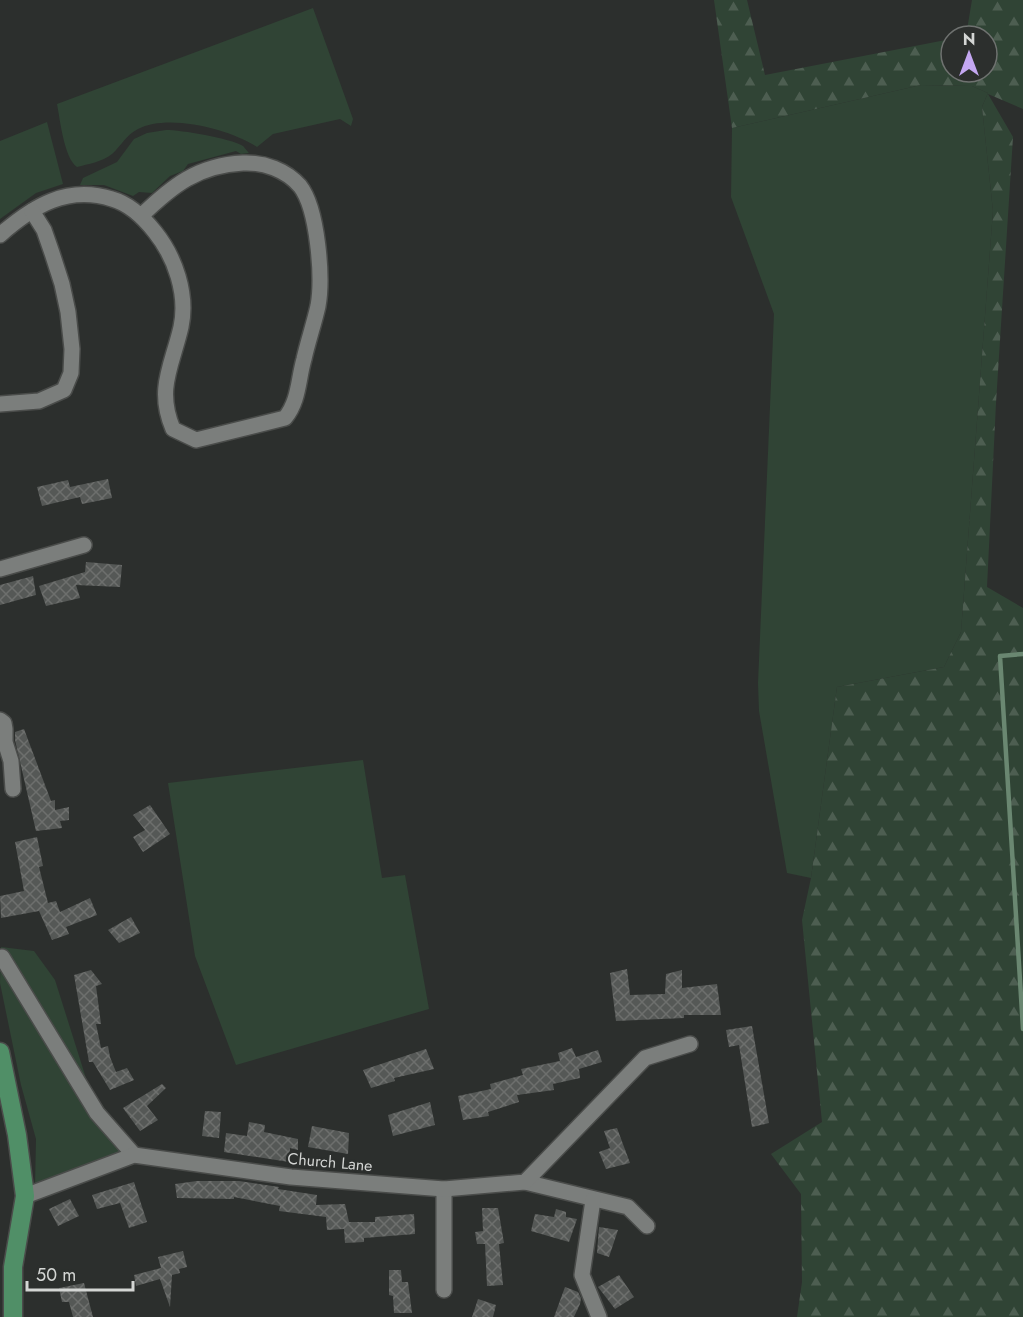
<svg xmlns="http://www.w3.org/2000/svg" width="1023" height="1317" viewBox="0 0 1023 1317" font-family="Jost,sans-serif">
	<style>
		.grass { fill: #304435 }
		.forest { fill: url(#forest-firs) }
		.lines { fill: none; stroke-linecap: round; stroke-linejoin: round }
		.stream { stroke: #6a8771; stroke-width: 4.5 }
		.building { fill: url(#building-cross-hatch) }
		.street-casing { stroke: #4a4c4a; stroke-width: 18 }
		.primary-casing { stroke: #4a4c4a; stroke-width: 21 }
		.street { stroke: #7b7e7c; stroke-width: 15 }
		.primary { stroke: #508f67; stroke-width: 18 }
		.labels { text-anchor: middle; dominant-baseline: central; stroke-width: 4.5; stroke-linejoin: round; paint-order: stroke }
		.street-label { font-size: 16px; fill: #d4d6d4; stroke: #2c2f2d }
	</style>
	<defs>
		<pattern id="forest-firs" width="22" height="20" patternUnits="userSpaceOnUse" patternTransform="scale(1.5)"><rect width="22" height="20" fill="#304435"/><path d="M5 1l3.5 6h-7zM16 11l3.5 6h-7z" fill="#4d5e51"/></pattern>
		<pattern id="building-cross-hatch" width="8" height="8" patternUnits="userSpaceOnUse" patternTransform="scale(1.5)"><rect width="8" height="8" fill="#555856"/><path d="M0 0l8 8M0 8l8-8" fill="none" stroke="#6d6f6d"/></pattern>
	</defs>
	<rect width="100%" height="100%" fill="#2c2f2d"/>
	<!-- grass -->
	<g class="grass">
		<path d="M313,8l40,111 -2,7 -11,-7 -67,15 -16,13c-27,-18 -89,-34 -119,-18 -12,6 -17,17 -26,25 -10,8 -24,10 -35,13 -13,-9 -17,-48 -20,-63z"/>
		<path d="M921,85l51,1 16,7 -6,14 11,104 -32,421 -17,35 -107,20 -26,191 -24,-5 -28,-162 -1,-28 16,-369 -43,-117 1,-69z"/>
		<path d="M47,122l16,62 -27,9 -36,26v-78z"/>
		<path d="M166,130c15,0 64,8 77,16 0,0 6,7 6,7l-8,1 -5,-3 -48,13 -5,7 -13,5 -18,17 -13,-1 -6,4 -29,-11h-24l3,-7 34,-16 17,-23 13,-6z"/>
		<path d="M363,760l19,118 23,-3 24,134 -193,56 -41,-109 -27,-173z"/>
		<path d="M1,947l33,4 21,29 42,133 37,42 -99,31 1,-47 -15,-54 -21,-102z"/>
	</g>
	<!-- forest -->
	<path class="forest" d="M714,0h33l18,75 186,-36v33h36v-36h-21l6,-36h51v109l-35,-15 25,43 -17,266 -9,184 36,21v709h-226l5,-35 -1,-88 -30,-40 51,-32 -20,-202 9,-42 26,-191 107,-20 17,-35 32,-421 -11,-104 6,-14 -16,-7 -51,-1 -189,43z"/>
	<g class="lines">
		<!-- stream -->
		<path class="stream" d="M1023,654l-23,2 23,373"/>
	</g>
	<!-- building -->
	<g class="building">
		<path d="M108,479l4,19 -30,6 -2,-7 -38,9 -5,-19 31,-7 2,7z"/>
		<path d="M86,562l36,3 -2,22 -44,-2 4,13 -34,8 -7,-20 46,-14z"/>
		<path d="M33,576l3,19 -36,10v-20z"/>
		<path d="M24,729l27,72 4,-1v10l14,-3v13l-9,1 2,7 -26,3 -21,-91v-8z"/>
		<path d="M150,805l20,29 -27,18 -10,-15 12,-7 -12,-15z"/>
		<path d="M37,837l6,29 -4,1 9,36 8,-2 4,11 30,-14 7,17 -31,12 3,7 -17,6 -13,-29 -38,7 -1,-22 24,-5 -9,-49z"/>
		<path d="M131,917l9,16 -21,10 -11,-13z"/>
		<path d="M627,969l3,26 35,-1 1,-20 16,-4v18l35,-4 4,31h-37v3l-68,3 -6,-48z"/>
		<path d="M91,970l11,14 -6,2 5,38h-5l5,24 7,-2 2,11 6,15 11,-4 7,12 -24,10 -17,-28h-4l-15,-87z"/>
		<path d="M752,1026l17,97 -17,4 -13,-82 -10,2 -3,-17z"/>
		<path d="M572,1048l4,9 22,-7 4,12 -23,7 1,9 -27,6 1,6 -37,5 2,7 -31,10 1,4 -26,4 -5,-24 33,-7 -1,-5 33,-9 -2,-6 39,-8 -2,-8z"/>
		<path d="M426,1049l8,20 -40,9 1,3 -24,7 -8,-18z"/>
		<path d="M162,1084l4,4 -19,18 11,14 -18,11 -17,-23z"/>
		<path d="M430,1102l5,23 -42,11 -5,-21z"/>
		<path d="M205,1111l16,1 -2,26 -17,-2z"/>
		<path d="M249,1122l16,3 -1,7 34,7v11l-8,-2 -1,14 -65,-10 2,-19 21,3z"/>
		<path d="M312,1126l37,7 -1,21 -40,-7z"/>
		<path d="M617,1128l13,35 -24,6 -7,-17 11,-4 -6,-17z"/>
		<path d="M197,1181h42l40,6 -1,2 39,6 -1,10 29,-1 4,18h26v-5l39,-3 1,20 -51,4v4l-19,1 -1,-14 -17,1 -1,-13 -47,-6 1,-5 -46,-9v2l-57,-1 -2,-14z"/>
		<path d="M134,1182l13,40 -18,6 -9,-25 -23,6 -5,-14z"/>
		<path d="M70,1199l9,17 -21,10 -9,-17z"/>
		<path d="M482,1208h16l6,35 -5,1 4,41 -16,1 -2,-42h-8l-2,-12 8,-1z"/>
		<path d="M556,1209l10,3v5l11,2 -8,23 -38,-11 4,-17 19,3z"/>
		<path d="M599,1227l19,3 -9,27 -12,-4z"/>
		<path d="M183,1251l4,16 -8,2 1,4 -8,2 -2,32 -10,-28 -24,7 -2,-11 27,-7 -3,-11z"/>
		<path d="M389,1270h12l1,12h6l4,31h-18l-1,-17 -4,-1z"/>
		<path d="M619,1275l15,22 -19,12 -17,-22z"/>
		<path d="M84,1283l9,34h-20l-4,-15h-7l-3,-14z"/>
		<path d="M565,1287l13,5 3,6 -1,6 -6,13h-20z"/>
		<path d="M478,1299l18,6 -3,12h-21z"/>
	</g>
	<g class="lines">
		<!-- street casing -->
		<g class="street-casing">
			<g id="street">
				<path d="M0,235c33,-29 67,-50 112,-36 18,5 32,19 43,33 20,25 33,62 26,95 -9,39 -25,62 -8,102l23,11 89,-22c14,-17 13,-38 19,-59 4,-18 10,-35 14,-53 5,-28 0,-97 -18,-120 -14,-16 -36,-24 -57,-23 -45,2 -71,23 -102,53"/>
				<path d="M0,404l39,-3 25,-11 7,-17 1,-24 -4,-37 -6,-28 -10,-31 -8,-23 -12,-19"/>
				<path d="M0,569l84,-24"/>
				<path d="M0,720l4,3 1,6v13l6,19 2,28"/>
				<path d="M0,958l2,-1 95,156 37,42"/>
				<path d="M525,1182l103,25 19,19"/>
				<path d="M444,1189v101"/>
				<path d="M25,1196l109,-41 157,22 153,12 81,-7 120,-124 45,-14"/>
				<path d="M593,1200l-11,75 17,42"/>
			</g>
		</g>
		<!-- primary casing -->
		<g class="primary-casing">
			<path id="primary" d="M0,1052l17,83 8,61 -12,71v50"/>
		</g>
		<!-- street -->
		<use href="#street" class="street"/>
		<!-- primary -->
		<use href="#primary" class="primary"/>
	</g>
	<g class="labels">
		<!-- street labels -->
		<g class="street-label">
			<text transform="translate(330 1162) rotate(5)">Church Lane</text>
		</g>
	</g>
	<!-- north arrow -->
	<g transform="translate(969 54)"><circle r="28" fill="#2c2f2d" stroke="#6f7270" stroke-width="1.5"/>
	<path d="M0-4.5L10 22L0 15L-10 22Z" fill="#c4a7f1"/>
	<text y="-9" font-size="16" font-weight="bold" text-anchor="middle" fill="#d4d6d4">N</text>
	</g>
	<!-- scale -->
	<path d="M27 1281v9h106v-9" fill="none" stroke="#d4d6d4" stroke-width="3"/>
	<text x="36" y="1281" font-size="18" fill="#d4d6d4" stroke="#2c2f2d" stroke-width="4.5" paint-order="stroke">50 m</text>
</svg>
